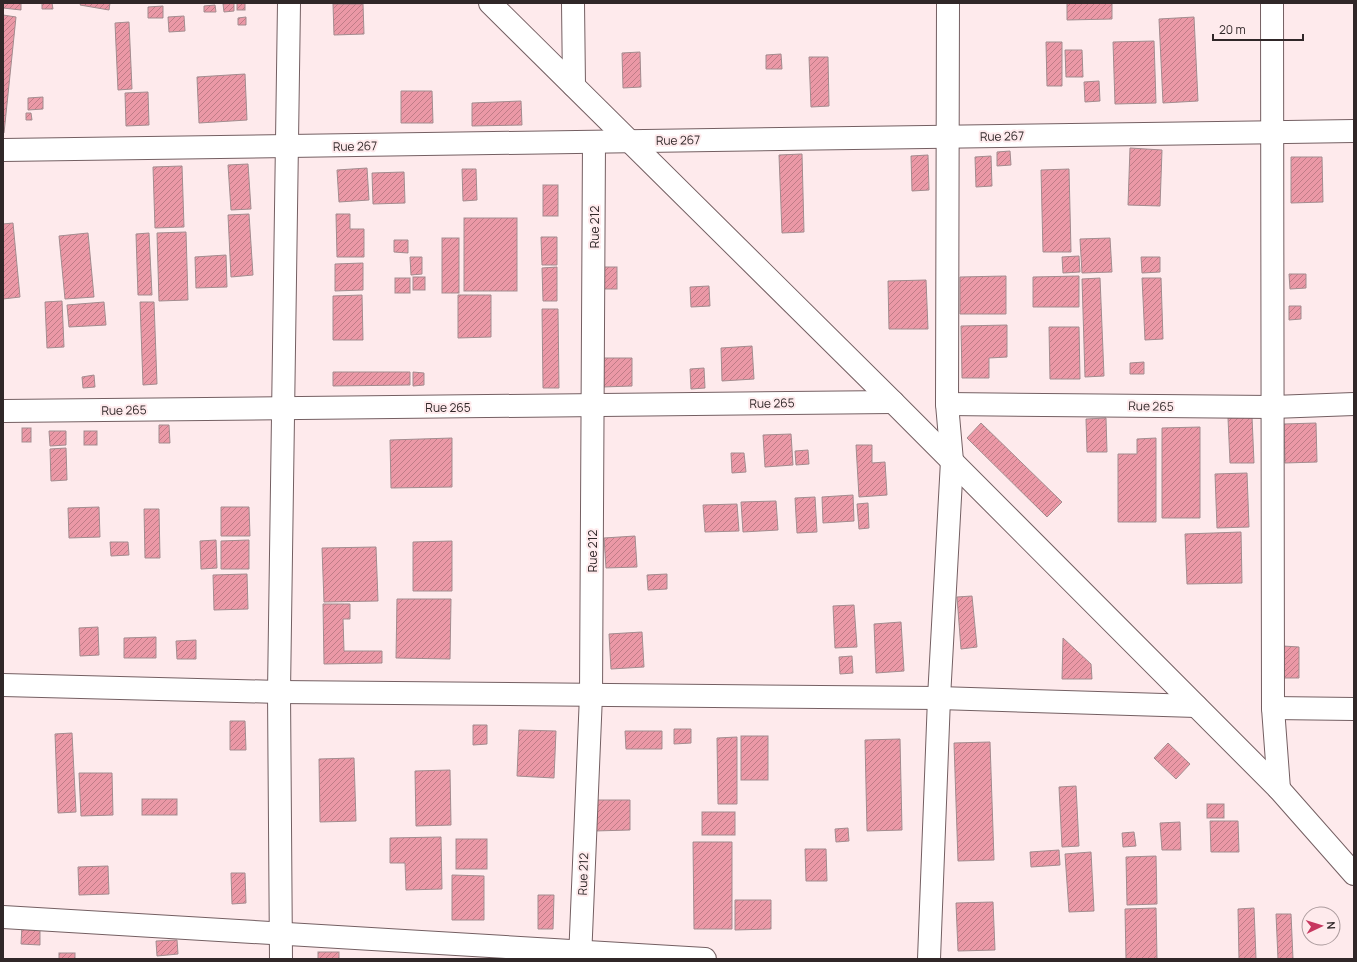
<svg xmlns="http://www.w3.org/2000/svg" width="1357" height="962" viewBox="0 0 1357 962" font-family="Manrope,sans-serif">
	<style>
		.building { fill: url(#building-hatch); stroke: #a38c8f }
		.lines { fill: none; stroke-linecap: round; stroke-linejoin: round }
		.street-casing { stroke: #745f62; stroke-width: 24 }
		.street { stroke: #fff; stroke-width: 22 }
		.labels { text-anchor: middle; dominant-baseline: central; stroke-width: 4; stroke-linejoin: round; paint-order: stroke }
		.street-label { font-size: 12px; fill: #302728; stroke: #feeaec }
	</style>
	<defs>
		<pattern id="building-hatch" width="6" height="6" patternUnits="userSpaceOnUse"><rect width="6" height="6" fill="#eb98a6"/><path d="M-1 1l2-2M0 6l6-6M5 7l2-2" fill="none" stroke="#bf7c87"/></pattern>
	</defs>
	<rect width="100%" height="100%" fill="#feeaec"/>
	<!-- building -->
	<g class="building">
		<path d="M3,3h18v7l-18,-2z"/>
		<path d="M42,3h10l1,6h-11z"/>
		<path d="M81,3h29l-1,7 -29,-5z"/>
		<path d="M234,3v8l-10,1 -1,-8z"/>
		<rect x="237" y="3" width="8" height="7"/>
		<path d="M1067,3h45v16l-45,1z"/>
		<path d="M333,4h30l1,30 -30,1z"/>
		<path d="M215,5l1,7h-12v-6z"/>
		<path d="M163,6v12h-15v-11z"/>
		<path d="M3,15l13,2 -12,116h-1z"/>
		<path d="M184,16l1,15 -16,1 -1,-15z"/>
		<path d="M246,17v8h-8v-7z"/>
		<path d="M1194,17l4,84 -35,2 -4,-84z"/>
		<path d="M129,22l3,67 -14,1 -3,-67z"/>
		<path d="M1154,41l2,62 -41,1 -2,-62z"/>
		<path d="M1046,42h16v44h-15z"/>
		<path d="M1065,50h17l1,27h-17z"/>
		<path d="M640,52l1,35 -18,1 -1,-35z"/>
		<path d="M781,54l1,15h-16v-14z"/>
		<path d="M809,57h19l1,49 -18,1z"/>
		<path d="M245,74l2,46 -48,3 -2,-46z"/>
		<path d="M1099,81l1,20 -15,1 -1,-20z"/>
		<path d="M401,91h31l1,32h-32z"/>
		<path d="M148,92l1,33 -23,1 -1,-33z"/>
		<path d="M43,97v12l-15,1v-12z"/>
		<path d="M521,101l1,24 -50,1v-23z"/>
		<path d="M26,113h5l1,7h-6z"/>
		<path d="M1130,148l32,2 -2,56 -32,-1z"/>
		<path d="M1010,151l1,14 -14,1v-14z"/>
		<path d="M802,154l2,78 -22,1 -3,-78z"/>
		<path d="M928,155l1,35 -17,1 -1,-35z"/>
		<path d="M991,156l1,30 -16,1 -1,-30z"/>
		<path d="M1291,157h31l1,45 -32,1z"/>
		<path d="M248,164l3,45 -20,1 -3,-45z"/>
		<path d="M182,166l2,61 -29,1 -2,-61z"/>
		<path d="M367,168l2,32 -30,2 -2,-32z"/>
		<path d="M462,169h14l1,31 -14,1z"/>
		<path d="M1069,169l2,83h-28l-2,-82z"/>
		<path d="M404,172l1,31 -32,1 -1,-31z"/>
		<rect x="543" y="185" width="15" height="31"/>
		<path d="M249,214l4,61 -22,2 -3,-62z"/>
		<path d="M336,214h14v15h14v28h-27z"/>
		<rect x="464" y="218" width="53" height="73"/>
		<path d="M13,223l7,74 -17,2v-75z"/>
		<path d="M186,232l2,68 -29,1 -2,-68z"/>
		<path d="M88,233l6,64 -29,2 -6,-63z"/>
		<path d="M149,233l3,62h-14l-2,-61z"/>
		<path d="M541,237h16v28h-15z"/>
		<rect x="442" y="238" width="17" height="55"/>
		<path d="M1110,238l2,34 -30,1 -2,-34z"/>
		<path d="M394,240h14v13l-14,-1z"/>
		<path d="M226,255l1,32 -31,1 -1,-31z"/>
		<path d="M1079,256l1,16 -17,1 -1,-16z"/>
		<path d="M410,257h12v17l-11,1z"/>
		<path d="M1141,257h19v15l-18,1z"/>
		<path d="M363,263v27l-28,1v-27z"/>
		<path d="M557,267v34h-14l-1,-33z"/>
		<rect x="601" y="267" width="16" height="22"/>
		<path d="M1289,274h17v14l-16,1z"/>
		<path d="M1006,276v38h-46v-37z"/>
		<path d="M1079,276v31h-46v-30z"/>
		<rect x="413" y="277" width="12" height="13"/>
		<rect x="395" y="278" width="15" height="15"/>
		<path d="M1100,278l4,98 -19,1 -3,-98z"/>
		<path d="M1142,278h19l2,61 -18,1z"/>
		<path d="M926,280l2,49h-39l-1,-48z"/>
		<path d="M709,286l1,20 -19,1 -1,-20z"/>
		<path d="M362,295l1,45h-30v-44z"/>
		<path d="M458,295h33v42l-33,1z"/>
		<path d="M62,301l2,46 -17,1 -2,-46z"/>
		<path d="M104,302l2,23 -37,2 -2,-22z"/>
		<path d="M140,302h14l3,82 -14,1z"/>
		<path d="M1289,306h12v13l-12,1z"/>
		<path d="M542,309h16l1,79h-16z"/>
		<path d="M1007,325v32l-18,1v20h-27l-1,-52z"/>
		<path d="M1049,327h30l1,52h-30z"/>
		<path d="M752,346l2,33 -32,2 -1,-33z"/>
		<path d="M602,358h30v28l-30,1z"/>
		<path d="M1144,362v12h-14v-11z"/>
		<path d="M704,368l1,20 -14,1 -1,-20z"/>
		<path d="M333,372h77v13l-77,1z"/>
		<path d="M413,372l11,1v12l-11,1z"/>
		<path d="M94,375l1,12 -12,1 -1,-11z"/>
		<path d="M1252,417l2,46h-24l-2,-45z"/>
		<path d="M1106,418l1,34h-20l-1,-33z"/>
		<path d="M981,423l81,79 -15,15 -80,-79z"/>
		<path d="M1316,423l1,39 -32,1 -1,-39z"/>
		<path d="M159,425h10l1,18h-11z"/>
		<path d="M1200,427v91h-38v-90z"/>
		<rect x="22" y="428" width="9" height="14"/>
		<path d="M49,431h17v14l-16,1z"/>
		<rect x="84" y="431" width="13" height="14"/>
		<path d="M791,434l2,31 -28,2 -2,-32z"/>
		<path d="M452,438v49l-61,1 -1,-48z"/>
		<path d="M1156,438v84h-38v-68h19v-15z"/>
		<path d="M856,445h16v18l13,-1 2,33 -28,2z"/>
		<path d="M66,448l1,32 -16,1 -1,-32z"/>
		<path d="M808,450l1,14 -13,1 -1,-14z"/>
		<path d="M731,453h13l2,19 -14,1z"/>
		<path d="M1247,473l2,54 -32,1 -2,-54z"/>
		<path d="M853,495l1,26 -31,2 -1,-26z"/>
		<path d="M815,497l2,35 -20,1 -2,-35z"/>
		<path d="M776,501l2,29 -35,2 -2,-30z"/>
		<path d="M868,503l1,25 -10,1 -2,-25z"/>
		<path d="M737,504l2,27 -34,1 -2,-27z"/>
		<path d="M99,507l1,30 -31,1 -1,-30z"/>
		<path d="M221,507h28l1,29h-29z"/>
		<path d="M144,509h15l1,49h-15z"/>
		<path d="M1241,532l1,51 -55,1 -2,-50z"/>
		<path d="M635,536l2,31 -31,1 -2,-30z"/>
		<path d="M216,540l1,28 -16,1 -1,-28z"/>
		<path d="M249,540v29h-28v-28z"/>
		<path d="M452,541v50h-39v-49z"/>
		<path d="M110,542h18l1,13 -18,1z"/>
		<path d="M376,547l2,54 -54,1 -2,-54z"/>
		<path d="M247,574l1,35 -34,1 -1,-35z"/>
		<path d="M667,574v15l-19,1 -1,-15z"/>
		<path d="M972,596l5,51 -16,2 -4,-52z"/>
		<path d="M397,599h54l-1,60 -54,-1z"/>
		<path d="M323,604h27v15h-7l1,32h38v12l-58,1z"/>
		<path d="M854,605l3,42 -22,1 -2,-42z"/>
		<path d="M901,622l3,49 -28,2 -2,-49z"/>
		<path d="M98,627l1,28 -19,1 -1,-28z"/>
		<path d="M642,632l2,35 -33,2 -2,-35z"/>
		<path d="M156,637v21h-32v-20z"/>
		<path d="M1063,638l28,26 1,15h-30z"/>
		<path d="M196,640v19h-19l-1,-18z"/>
		<path d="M1283,646l16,1v31h-16z"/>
		<path d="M852,656l1,17 -13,1 -1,-17z"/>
		<path d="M230,721h15l1,29h-16z"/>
		<path d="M473,725h14v19l-14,1z"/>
		<path d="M674,729h17v14l-17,1z"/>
		<path d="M519,730l37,1 -2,47 -37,-2z"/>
		<path d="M625,731h37v18h-36z"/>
		<path d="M72,733l4,79 -18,1 -3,-79z"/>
		<rect x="741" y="736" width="27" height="44"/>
		<path d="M737,737v67h-19l-1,-66z"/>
		<path d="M900,739l2,91 -35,1 -2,-91z"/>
		<path d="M990,742l4,118 -36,1 -4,-118z"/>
		<path d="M1168,743l22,21 -14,15 -22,-21z"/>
		<path d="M354,758l2,63 -36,1 -1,-63z"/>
		<path d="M450,770l1,55 -35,1 -1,-55z"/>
		<path d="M79,773h33l1,42 -32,1z"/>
		<path d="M1076,786l3,60 -17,1 -3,-60z"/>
		<rect x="142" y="799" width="35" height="16"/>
		<path d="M594,800h36v30l-36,1z"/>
		<rect x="1207" y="804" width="17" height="14"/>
		<rect x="702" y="812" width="33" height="23"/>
		<path d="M1210,821h28l1,31h-28z"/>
		<path d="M1180,822l1,28h-19l-2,-27z"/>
		<path d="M848,828l1,13 -13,1 -1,-13z"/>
		<path d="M1134,832l2,14 -13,1 -1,-14z"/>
		<path d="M441,837l1,52 -36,1 -1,-27h-15v-25z"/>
		<rect x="456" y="839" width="31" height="30"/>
		<path d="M693,842h39v87h-38z"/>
		<path d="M805,849h21l1,32h-21z"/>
		<path d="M1059,850l1,15 -29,2 -1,-15z"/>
		<path d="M1091,852l3,59 -25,1 -4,-58z"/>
		<path d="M1156,856l1,48 -30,1 -1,-48z"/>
		<path d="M108,866l1,28 -30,1 -1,-28z"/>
		<path d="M231,873h14l1,30 -14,1z"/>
		<path d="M452,875l32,1v44h-32z"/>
		<path d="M538,895h16l-1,34h-15z"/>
		<path d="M735,900h36v29l-36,1z"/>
		<path d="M993,902l2,48 -37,1 -2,-48z"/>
		<path d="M1156,908l1,51h-31l-1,-50z"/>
		<path d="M1254,908l2,51h-17l-1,-50z"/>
		<path d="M1276,914h15l2,45h-15z"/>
		<path d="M22,925l18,1v19l-19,-1z"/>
		<path d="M177,940l1,14 -21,2 -1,-15z"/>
		<rect x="318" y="952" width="21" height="7"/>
		<rect x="59" y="953" width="16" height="6"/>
	</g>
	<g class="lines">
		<!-- street casing -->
		<g class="street-casing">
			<g id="street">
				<path d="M490,3l403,399 386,387 75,85"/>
				<path d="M573,3l1,83"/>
				<path d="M1272,3l1,705 6,81"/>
				<path d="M3,150l1351,-19"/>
				<path d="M947,404l326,3 81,-3"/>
				<path d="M3,411l890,-9"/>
				<path d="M3,685l276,7 660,6 257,8"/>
				<path d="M1273,708l81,1"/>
				<path d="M3,917l702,42"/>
				<path d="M281,959l-2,-267 10,-689"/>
				<path d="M580,959l11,-264 3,-553"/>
				<path d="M929,959l10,-261 13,-237 -5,-57 1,-401"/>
			</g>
		</g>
		<!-- street -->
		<use href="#street" class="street"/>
	</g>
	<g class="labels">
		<!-- street labels -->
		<g class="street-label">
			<text transform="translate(1002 136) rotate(-1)">Rue 267</text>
			<text transform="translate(678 140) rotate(-1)">Rue 267</text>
			<text transform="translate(355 146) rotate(-1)">Rue 267</text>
			<text transform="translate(594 227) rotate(-90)">Rue 212</text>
			<text transform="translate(772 403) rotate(-1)">Rue 265</text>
			<text transform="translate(1151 406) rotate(1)">Rue 265</text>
			<text x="448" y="407">Rue 265</text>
			<text transform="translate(124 410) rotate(-1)">Rue 265</text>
			<text transform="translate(592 551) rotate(-90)">Rue 212</text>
			<text transform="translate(583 874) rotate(-88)">Rue 212</text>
		</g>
	</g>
	<!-- border -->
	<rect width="1357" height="962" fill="none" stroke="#302728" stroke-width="8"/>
	<!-- north arrow -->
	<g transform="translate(1321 926) rotate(86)"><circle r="19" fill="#feeaec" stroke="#ac9c9e"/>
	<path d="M0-3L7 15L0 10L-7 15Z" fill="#c73860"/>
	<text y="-6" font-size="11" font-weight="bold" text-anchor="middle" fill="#302728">N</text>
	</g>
	<!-- scale -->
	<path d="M1213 34v6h90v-6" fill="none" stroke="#302728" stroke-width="2"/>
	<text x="1219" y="34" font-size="12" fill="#302728" stroke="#feeaec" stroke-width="3" paint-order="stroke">20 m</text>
</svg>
